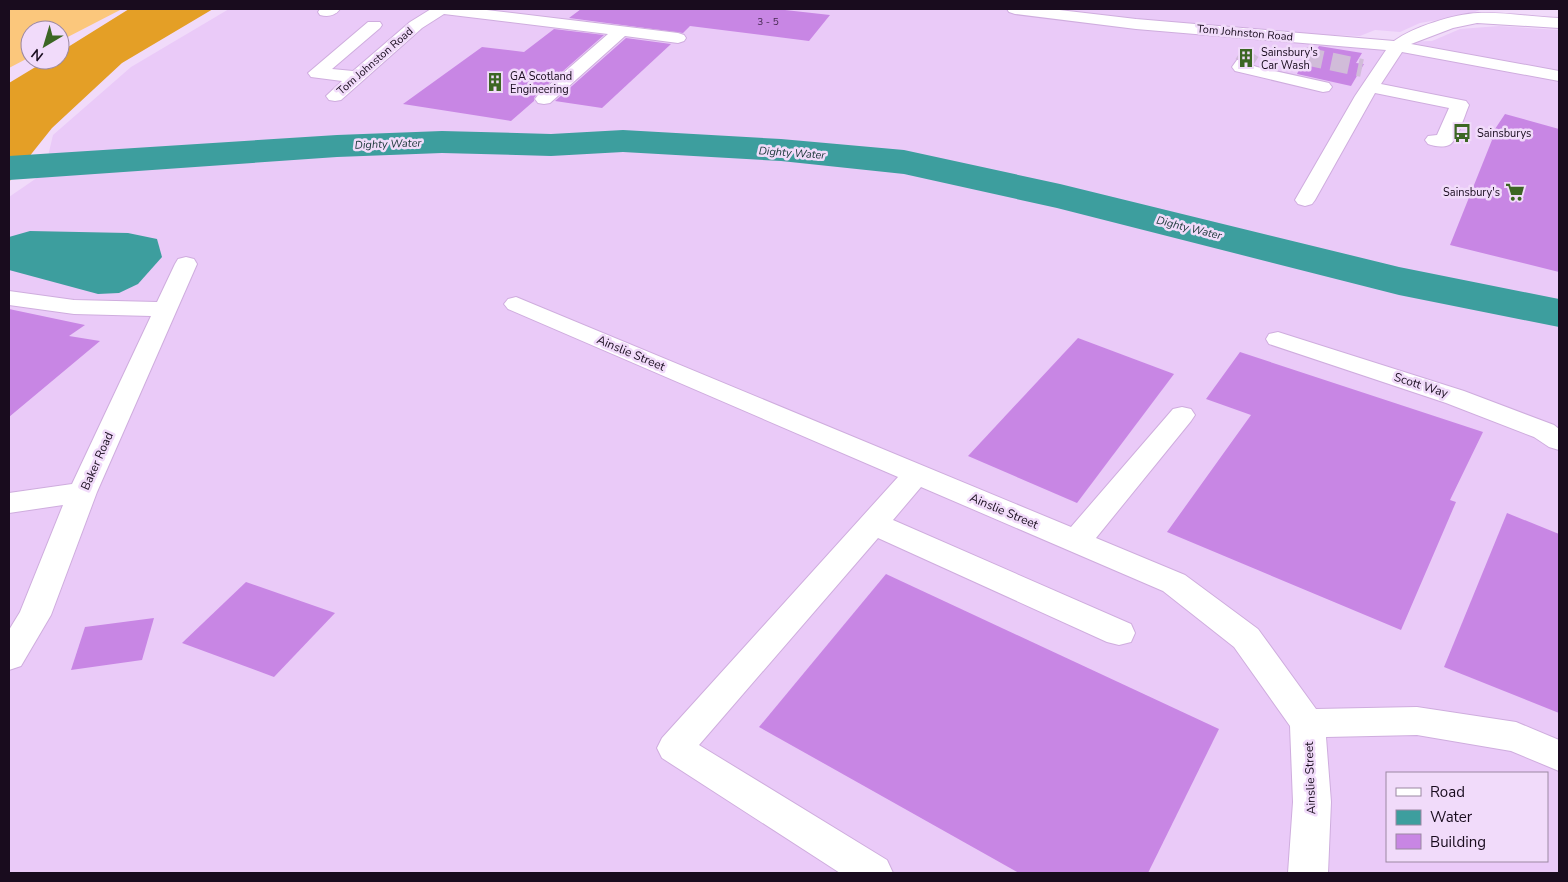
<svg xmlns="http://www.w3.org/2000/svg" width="1568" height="882" viewBox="0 0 1568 882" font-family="'Nunito Sans',sans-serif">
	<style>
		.built { fill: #eacaf8; fill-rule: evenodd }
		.green { fill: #fbc77c }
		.forest { fill: #e49f26 }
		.water { fill: #3d9e9e }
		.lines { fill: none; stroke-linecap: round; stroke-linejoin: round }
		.river { fill: #3d9e9e; fill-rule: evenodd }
		.building { fill: #c886e4 }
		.minor-tunnel { stroke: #d1bcd9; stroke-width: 18; stroke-dasharray: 18 9; stroke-linecap: butt }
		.minor-casing { stroke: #cfadde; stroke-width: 2 }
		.minor { fill: #fff; fill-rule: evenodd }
		.labels { text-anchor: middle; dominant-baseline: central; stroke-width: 5; stroke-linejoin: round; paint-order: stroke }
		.number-label { font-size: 10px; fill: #452a50 }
		.far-street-label { font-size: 11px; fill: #190c1e; stroke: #f1dbfa }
		.far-poi-label { font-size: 11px; fill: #190c1e; stroke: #f1dbfa; text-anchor: start }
		.far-water-label { font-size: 11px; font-style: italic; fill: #183536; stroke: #f1dbfa }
		.street-label { font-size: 12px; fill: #190c1e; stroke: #f1dbfa }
	</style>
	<rect width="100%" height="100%" fill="#f1dbfa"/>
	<!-- built -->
	<path class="built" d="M229,9h1253l-14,6 -48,8 -20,9 -25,-2 -15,6 -117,-4 94,12 95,-3 28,-12 39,-3 60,4v843h-1550v-676l35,-24 9,-38 78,-68zM1387,773h160v88h-160z"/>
	<!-- green -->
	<path class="green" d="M9,9h113l-62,32v-11h-30v27l-21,11z"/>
	<!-- forest -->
	<path class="forest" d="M129,9h84l-91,54 -70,65 -43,54v-99l38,-23h13v-8z"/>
	<!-- water -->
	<path class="water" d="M30,231l98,2 29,6 5,18 -24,27 -19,9 -21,1 -89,-24v-33z"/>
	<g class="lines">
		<!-- river -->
		<path class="river" d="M623,130l158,9 123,11 156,34 339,83 160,32v28l-160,-32 -342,-87 -153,-34 -123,-13 -158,-9 -72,4 -109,-3 -105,4 -328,23v-24l328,-21 105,-4 109,3z"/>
	</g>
	<!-- building -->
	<g class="building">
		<path d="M581,9h195l54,6 -21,26 -119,-15 -7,7 -114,-15z"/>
		<path d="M554,29l50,6 -67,59 -3,4v3l-23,20 -108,-17 79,-57 42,5z"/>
		<path d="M626,38l45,6 -69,64 -47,-7z"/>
		<path d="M1319,46l43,7 -6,10 8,1 -13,22 -54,-12 10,-21 7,1z"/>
		<path d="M1505,114l54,15v143l-109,-27 42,-105 -3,-2z"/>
		<path d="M9,309l76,16 -16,11 31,5 -91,76z"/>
		<path d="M1078,338l96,36 -97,129 -109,-47z"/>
		<path d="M1240,352l243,80 -33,68 6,2 -55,128 -234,-98 84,-117 -45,-16z"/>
		<path d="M1507,513l52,21v179l-115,-46z"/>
		<path d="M886,574l333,155 -71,144h-129l-260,-146z"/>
		<path d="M246,582l89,31 -61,64 -92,-34z"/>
		<path d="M154,618l-12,42 -71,10 14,-43z"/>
	</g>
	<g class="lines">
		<!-- minor-tunnel -->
		<g class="minor-tunnel">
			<path d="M1305,56l57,12"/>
			<path d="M1243,64l8,-12"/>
		</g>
		<!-- minor casing -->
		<g class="minor-casing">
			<g id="minor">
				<path d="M320,9h20c-5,7 -12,8 -20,6l-2,-3z"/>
				<path d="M431,9h47l200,24 6,2 2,3 -2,3 -6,2 -53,-7 -75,67 -6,1 -6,-1 -3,-4 3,-4 70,-61 -164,-20 -22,14 -81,72 -6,1 -6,-1 -3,-4 16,-15 -31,-4 -3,-4 60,-51h12l2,3 -2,3 -48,41 21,2 57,-49z"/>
				<path d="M1007,9h44l85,10 258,22c19,-14 60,-27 84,-28 26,-1 54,4 81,5v10l-82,-5 -24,5 -42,16 148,27v10l-157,-29 -21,32 85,17 3,4c-4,9 -12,37 -20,40 -7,3 -15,1 -21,-1l-3,-4 3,-4 9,-1 12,-27 -74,-15 -60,107 -3,4 -7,2 -7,-2 -3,-4 60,-104 31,-46 -250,-21 -121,-15 -6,-2z"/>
				<path d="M1243,59l6,1 2,5 6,2 72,16 3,4 -3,4 -6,1 -88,-21 -3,-4 5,-7z"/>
				<path d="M186,257l8,2 3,5 -100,228 -46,123 -30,51 -12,4v-40l11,-18 43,-107 -54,8v-20l63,-9 79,-168 -77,-2 -65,-9v-14l65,9 83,2 18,-38 3,-5z"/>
				<path d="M516,297l555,230 102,-118 9,-2 9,2 4,6 -4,6 -95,117 89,37 73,54 58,80 101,-2 99,15 43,18v31l-48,-20 -94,-16 -91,2 5,65 -3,71h-40l5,-71 -3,-76 -56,-79 -71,-56 -242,-104 -28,33 238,104 4,9 -4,9 -12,3 -12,-3 -229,-104 -179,207 188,115 6,13h-53l-178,-115 -5,-10 5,-10 236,-261 -390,-168 -4,-5 4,-5z"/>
				<path d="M1278,332l186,59 90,34 5,4v21l-10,-3 -15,-10 -88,-34 -177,-59 -3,-5 3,-5z"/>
			</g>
		</g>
		<!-- minor -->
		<use href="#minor" class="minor"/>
	</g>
	<!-- icons -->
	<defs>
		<g id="building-bare" transform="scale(1.5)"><path d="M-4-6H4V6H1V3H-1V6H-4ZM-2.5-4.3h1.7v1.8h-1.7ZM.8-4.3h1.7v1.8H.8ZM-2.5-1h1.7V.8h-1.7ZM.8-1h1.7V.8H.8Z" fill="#3c6623" stroke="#f1dbfa" stroke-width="2.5" paint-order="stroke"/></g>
		<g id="bus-bare" transform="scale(1.5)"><path d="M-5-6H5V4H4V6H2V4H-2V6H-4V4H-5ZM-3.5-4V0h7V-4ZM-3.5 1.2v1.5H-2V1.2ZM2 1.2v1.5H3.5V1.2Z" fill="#3c6623" stroke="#f1dbfa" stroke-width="2.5" paint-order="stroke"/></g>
		<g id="supermarket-bare" transform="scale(1.5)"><path d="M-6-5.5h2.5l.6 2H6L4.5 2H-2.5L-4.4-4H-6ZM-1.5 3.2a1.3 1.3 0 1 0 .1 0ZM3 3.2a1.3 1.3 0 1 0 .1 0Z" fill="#3c6623" stroke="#f1dbfa" stroke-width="2.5" paint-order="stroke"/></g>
	</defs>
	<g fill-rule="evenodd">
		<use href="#building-bare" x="1246" y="58"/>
		<use href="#building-bare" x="495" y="82"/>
		<use href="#bus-bare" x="1462" y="133"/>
		<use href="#supermarket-bare" x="1515" y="192"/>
	</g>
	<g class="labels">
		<!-- number labels -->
		<g class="number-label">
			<text x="768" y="22">3 - 5</text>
		</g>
		<!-- far-street labels -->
		<g class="far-street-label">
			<text transform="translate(1245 33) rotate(5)">Tom Johnston Road</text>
			<text transform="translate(375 61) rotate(-41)">Tom Johnston Road</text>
		</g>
		<!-- far-poi labels -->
		<g class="far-poi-label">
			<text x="1261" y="52">Sainsbury's<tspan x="1261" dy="13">Car Wash</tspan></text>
			<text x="510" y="76">GA Scotland<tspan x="510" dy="13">Engineering</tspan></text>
			<text x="1477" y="133">Sainsburys</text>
			<text x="1500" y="192" text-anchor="end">Sainsbury's</text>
		</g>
		<!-- far-water labels -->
		<g class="far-water-label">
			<text transform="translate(388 144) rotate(-2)">Dighty Water</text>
			<text transform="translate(792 153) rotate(4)">Dighty Water</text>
			<text transform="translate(1189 228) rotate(14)">Dighty Water</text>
		</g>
		<!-- street labels -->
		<g class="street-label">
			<text transform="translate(631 353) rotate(23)">Ainslie Street</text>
			<text transform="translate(1421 385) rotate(18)">Scott Way</text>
			<text transform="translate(97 461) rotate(-66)">Baker Road</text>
			<text transform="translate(1004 511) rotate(23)">Ainslie Street</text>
			<text transform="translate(1310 778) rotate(-92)">Ainslie Street</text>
		</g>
	</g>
	<!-- border -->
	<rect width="1568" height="882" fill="none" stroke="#190c1e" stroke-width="20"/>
	<!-- legend -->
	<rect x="1386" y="772" width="162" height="90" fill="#f1dbfa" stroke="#9b88a2"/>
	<rect x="1396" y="788" width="25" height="8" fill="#ffffff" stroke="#9b88a2"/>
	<text x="1430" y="797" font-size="15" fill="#190c1e">Road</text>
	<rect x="1396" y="810" width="25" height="15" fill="#3d9e9e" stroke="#9b88a2"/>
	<text x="1430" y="822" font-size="15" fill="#190c1e">Water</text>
	<rect x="1396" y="834" width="25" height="15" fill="#c886e4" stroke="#9b88a2"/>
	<text x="1430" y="847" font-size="15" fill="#190c1e">Building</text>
	<!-- north arrow -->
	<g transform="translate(45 45) rotate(218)"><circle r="24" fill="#f1dbfa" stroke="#9b88a2"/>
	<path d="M0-4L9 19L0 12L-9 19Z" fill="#3c6623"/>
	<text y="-8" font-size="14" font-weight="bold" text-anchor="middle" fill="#190c1e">N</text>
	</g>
</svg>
